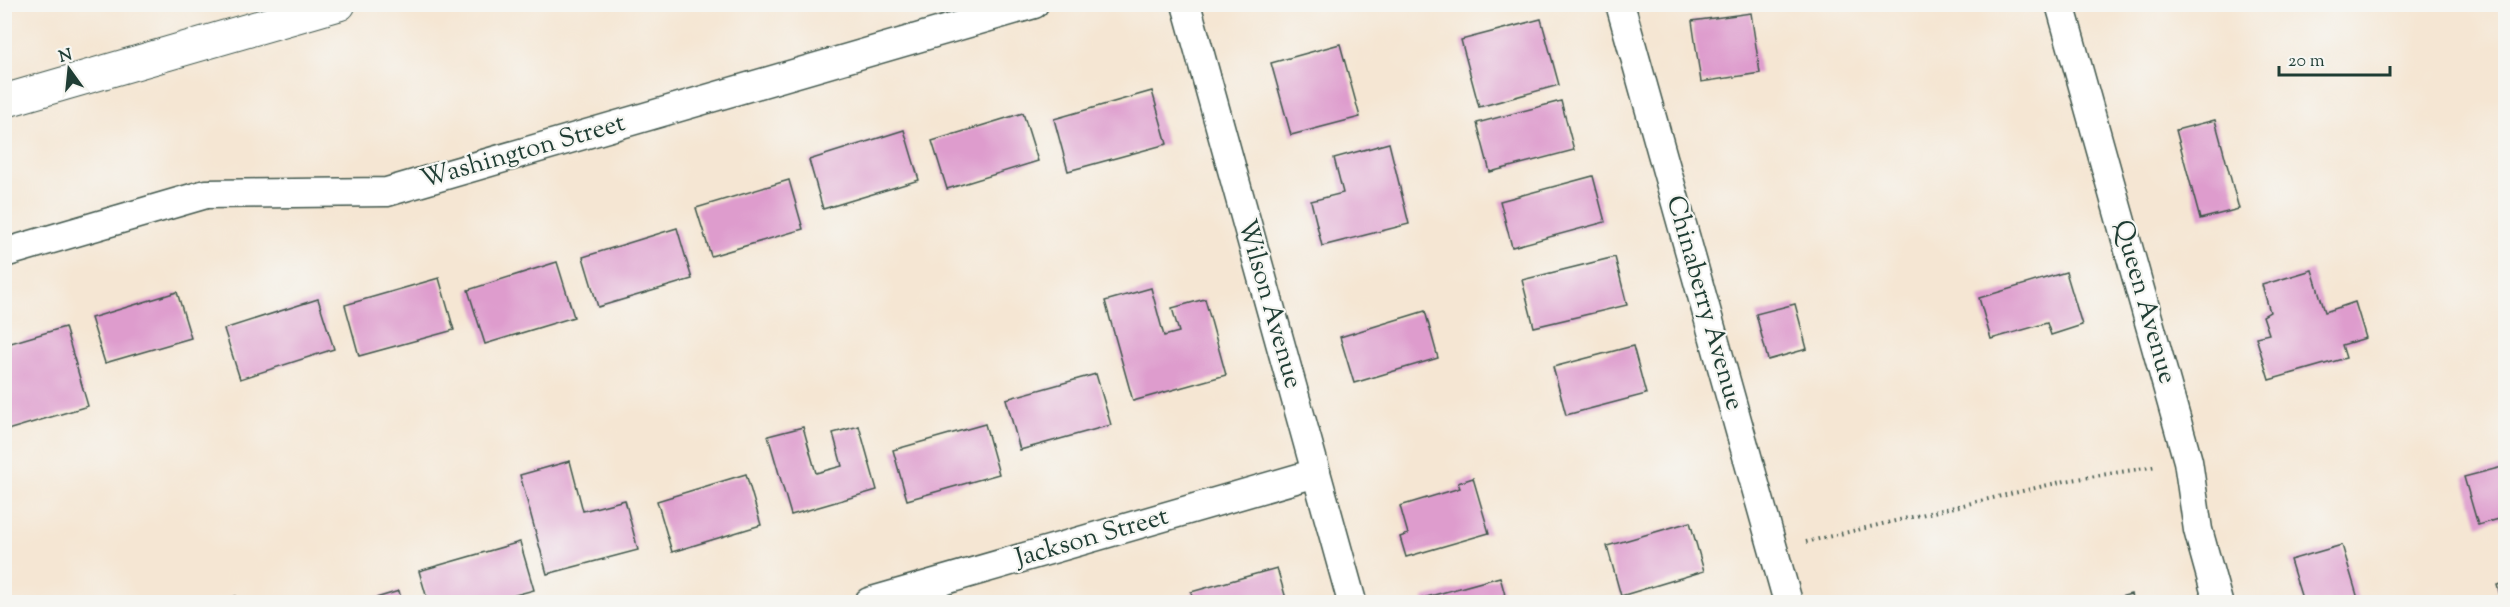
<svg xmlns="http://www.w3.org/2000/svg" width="2510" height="607" viewBox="0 0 2510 607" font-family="'Sorts Mill Goudy',serif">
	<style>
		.building { fill: #de9ccd }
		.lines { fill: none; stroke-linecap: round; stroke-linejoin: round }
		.street-casing { stroke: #3f564c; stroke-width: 31 }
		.secondary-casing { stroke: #3f564c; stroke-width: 35 }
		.path { stroke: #3f564c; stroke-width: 4; stroke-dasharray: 1.5 4.5; stroke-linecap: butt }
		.street { stroke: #fff; stroke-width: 28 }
		.secondary { stroke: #fff; stroke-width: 33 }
		.labels { text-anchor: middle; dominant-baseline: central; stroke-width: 4.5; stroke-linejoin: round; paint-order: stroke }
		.street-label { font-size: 26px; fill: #1f3d34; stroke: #f6f6f2 }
	</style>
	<rect width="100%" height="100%" fill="#f6f6f2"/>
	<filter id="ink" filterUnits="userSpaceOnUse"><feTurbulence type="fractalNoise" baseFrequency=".0167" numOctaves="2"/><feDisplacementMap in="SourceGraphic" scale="12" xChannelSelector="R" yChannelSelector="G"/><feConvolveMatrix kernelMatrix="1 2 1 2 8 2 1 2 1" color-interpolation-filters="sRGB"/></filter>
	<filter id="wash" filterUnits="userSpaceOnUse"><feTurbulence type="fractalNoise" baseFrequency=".008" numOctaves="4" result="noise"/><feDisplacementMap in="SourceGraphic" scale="24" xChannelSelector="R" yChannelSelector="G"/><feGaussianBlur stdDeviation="1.35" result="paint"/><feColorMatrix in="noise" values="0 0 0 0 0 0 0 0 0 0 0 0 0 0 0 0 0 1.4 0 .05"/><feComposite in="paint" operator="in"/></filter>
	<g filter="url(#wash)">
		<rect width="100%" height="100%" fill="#f5e6d3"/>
		<g id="blocks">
			<!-- building -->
			<g class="building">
				<path d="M1938,4h21v1l-19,5z"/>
				<path d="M1751,13l9,60 -59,9 -9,-61z"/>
				<path d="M1541,19l18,66 -80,22 -18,-67z"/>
				<path d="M1340,44l20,73 -69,18 -20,-72z"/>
				<path d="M1152,91l15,53 -99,27 -14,-52z"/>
				<path d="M1561,101l13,49 -84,22 -13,-49z"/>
				<path d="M1023,113l15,48 -91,28 -15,-48z"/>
				<path d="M2215,120l24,89 -39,10 -24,-89z"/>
				<path d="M904,130l15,50 -96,29 -14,-49z"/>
				<path d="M1389,143l20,81 -87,22 -11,-45 32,-8 -9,-35z"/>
				<path d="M1593,176l12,46 -93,25 -12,-46z"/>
				<path d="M789,180l14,49 -92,27 -15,-48z"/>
				<path d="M677,228l15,51 -94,28 -15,-50z"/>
				<path d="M1615,257l12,48 -93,22 -12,-47z"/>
				<path d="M557,262l17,55 -89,27 -17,-54z"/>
				<path d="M2312,270l13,42 30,-10 11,36 -24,7 4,13 -77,22 -13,-43 13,-3 -6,-18 7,-4 -8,-27z"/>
				<path d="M2066,272l16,53 -31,10 -4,-12 -56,16 -12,-41z"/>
				<path d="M439,278l15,52 -95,26 -14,-51z"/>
				<path d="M1151,288l13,48 15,-4 -7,-24 33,-9 21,76 -93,26 -28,-100z"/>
				<path d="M177,292l14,46 -86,25 -14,-45z"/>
				<path d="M318,299l16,50 -94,30 -16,-50z"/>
				<path d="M1795,304l12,45 -39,11 -12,-46z"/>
				<path d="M1425,311l13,47 -84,25 -14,-46z"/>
				<path d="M65,327l23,79 -84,25v-86z"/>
				<path d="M1633,346l13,48 -80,21 -13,-48z"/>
				<path d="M1096,374l15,51 -91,25 -14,-51z"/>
				<path d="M985,424l14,50 -92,26 -14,-50z"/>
				<path d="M859,426l18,64 -86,25 -23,-79 35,-9 13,46 26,-7 -9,-33z"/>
				<path d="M570,461l13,50 42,-11 13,50 -91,24 -27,-99z"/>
				<path d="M2506,466v51l-28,8 -14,-48z"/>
				<path d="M746,474l15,51 -89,27 -15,-51z"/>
				<path d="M1473,478l16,55 -83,24 -6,-20 8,-3 -8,-28 60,-18 -2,-5z"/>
				<path d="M1690,522l14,49 -83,25 -14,-50z"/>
				<path d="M520,542l14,48 -45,12h-61l-9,-31z"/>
				<path d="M2342,545l17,57h-56l-13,-42z"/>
				<path d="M1277,568l10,34h-93l-3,-10z"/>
				<path d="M1500,577l7,25h-82l-2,-4z"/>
				<path d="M2506,583v19h-4l-5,-17z"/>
				<path d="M399,591l3,11h-39z"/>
				<path d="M2131,594l2,8h-31z"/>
				<path d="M236,596l2,6h-21z"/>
			</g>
		</g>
	</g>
	<g filter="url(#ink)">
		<use href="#blocks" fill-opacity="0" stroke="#3f564c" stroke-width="1.5"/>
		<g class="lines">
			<!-- street casing -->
			<g class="street-casing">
				<g id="street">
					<path d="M1186,4l166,598"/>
					<path d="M1620,4l168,598"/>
					<path d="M2060,4l128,457 10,69 20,72"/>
					<path d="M4,253l202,-59 181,-2 647,-188"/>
					<path d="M869,602l447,-129"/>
				</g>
			</g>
			<!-- secondary casing -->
			<g class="secondary-casing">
				<path id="secondary" d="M4,101l335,-97"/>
			</g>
			<!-- path -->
			<path class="path" d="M1806,542l259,-61 92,-15"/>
			<!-- street -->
			<use href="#street" class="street"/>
			<!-- secondary -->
			<use href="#secondary" class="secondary"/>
		</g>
	</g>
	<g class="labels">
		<!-- street labels -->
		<g class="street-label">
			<text transform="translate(523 152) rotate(-16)">Washington Street</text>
			<text transform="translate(2144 302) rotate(74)">Queen Avenue</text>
			<text transform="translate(1704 303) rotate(74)">Chinaberry Avenue</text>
			<text transform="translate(1269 304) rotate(74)">Wilson Avenue</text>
			<text transform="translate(1092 538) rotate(-16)">Jackson Street</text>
		</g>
	</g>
	<!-- margin -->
	<rect width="2510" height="607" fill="none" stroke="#f6f6f2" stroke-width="24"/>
	<!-- north arrow -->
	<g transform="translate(69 69) rotate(345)" stroke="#f6f6f2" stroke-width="4.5" paint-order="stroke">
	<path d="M0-4.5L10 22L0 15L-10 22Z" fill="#1f3d34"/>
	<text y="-9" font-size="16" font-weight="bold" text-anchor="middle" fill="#1f3d34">N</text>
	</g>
	<!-- scale -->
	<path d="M2279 66v9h111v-9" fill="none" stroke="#1f3d34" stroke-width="3"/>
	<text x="2288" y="66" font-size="18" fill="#1f3d34" stroke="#f6f6f2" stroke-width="4.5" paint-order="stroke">20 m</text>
</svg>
